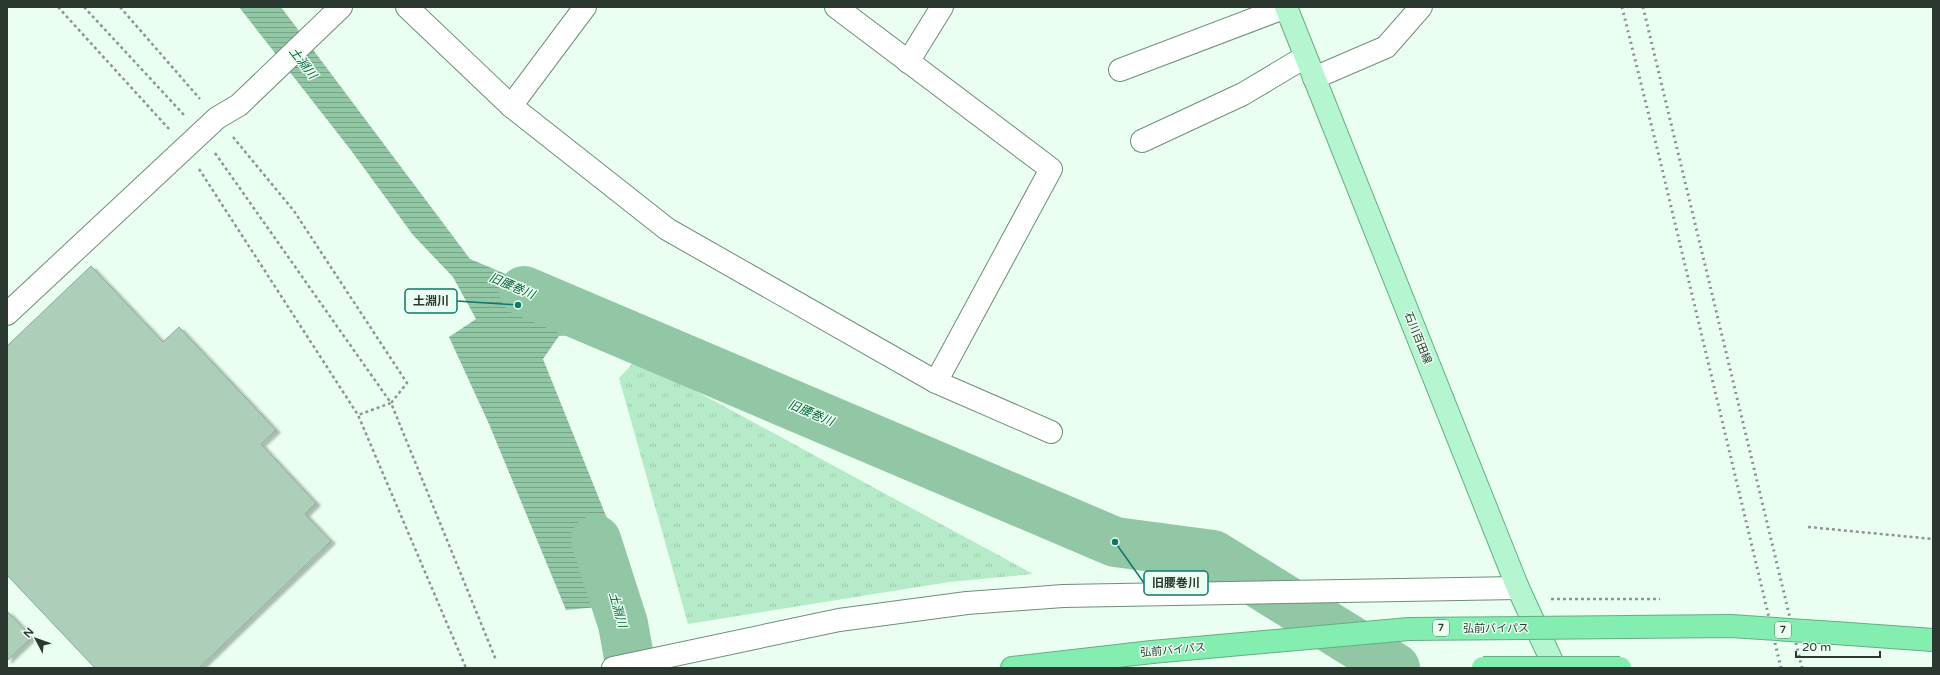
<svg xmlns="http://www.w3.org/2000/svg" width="1940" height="675" viewBox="0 0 1940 675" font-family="'Varela Round','Noto Sans JP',sans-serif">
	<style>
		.park { fill: url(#park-tufts) }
		.water { fill: url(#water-rules) }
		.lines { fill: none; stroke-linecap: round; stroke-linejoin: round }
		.river { stroke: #91c7a5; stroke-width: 50 }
		.building { fill: #adcfb9; stroke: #8aab96; filter: url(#shadow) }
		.minor-casing { stroke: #6e8e79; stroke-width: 24 }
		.major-casing { stroke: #64ae83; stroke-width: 24 }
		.highway-casing { stroke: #64ae83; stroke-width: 24 }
		.path { stroke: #87998d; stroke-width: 2.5; stroke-dasharray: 3 3; stroke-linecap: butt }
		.minor { stroke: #fff; stroke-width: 22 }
		.major { stroke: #b5f5d0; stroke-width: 22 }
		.highway { stroke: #84eeb0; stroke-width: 22 }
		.rail { stroke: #839489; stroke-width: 3; stroke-dasharray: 2 4; stroke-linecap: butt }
		.highway-bridge-casing { stroke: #64ae83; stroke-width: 24; stroke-linecap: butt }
		.highway-bridge { stroke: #84eeb0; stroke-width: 22 }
		.labels { text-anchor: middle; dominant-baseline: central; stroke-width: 3; stroke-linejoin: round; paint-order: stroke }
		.shield { fill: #eafff1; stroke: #647469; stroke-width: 1 }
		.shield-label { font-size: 10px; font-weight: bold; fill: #2a382f }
		.street-label { font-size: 11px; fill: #2a382f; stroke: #eafff1 }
		.water-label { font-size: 12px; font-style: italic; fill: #016339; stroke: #eafff1 }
		.leader { fill: none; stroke: #0f766e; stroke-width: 1.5 }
		.callout-dot { fill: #0f766e; stroke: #eafff1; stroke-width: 1.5 }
		.callout { fill: #eafff1; stroke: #0f766e; stroke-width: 1.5 }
		.callout-label { font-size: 12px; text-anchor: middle; font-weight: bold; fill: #2a382f }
	</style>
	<defs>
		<pattern id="park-tufts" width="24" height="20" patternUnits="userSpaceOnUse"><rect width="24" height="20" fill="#b5ebc8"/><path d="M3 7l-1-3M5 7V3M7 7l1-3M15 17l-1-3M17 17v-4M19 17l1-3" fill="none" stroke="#9ccaac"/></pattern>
		<pattern id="water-rules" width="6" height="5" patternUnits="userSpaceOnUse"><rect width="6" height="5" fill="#91c7a5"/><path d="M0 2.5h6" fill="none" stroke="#77a387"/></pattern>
		<filter id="shadow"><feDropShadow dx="4.5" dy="2.5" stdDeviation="1" flood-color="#0004"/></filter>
	</defs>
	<rect width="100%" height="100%" fill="#eafff1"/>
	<!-- park -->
	<path class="park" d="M637,359l396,215 -84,8 -261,42 -69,-246z"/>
	<!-- water -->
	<path class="water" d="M239,7h42l189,252 76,32 65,42 -52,3 -16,23 98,244 -75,7 -77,-186 -40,-87 27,-18 -23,-42 -40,-42 -63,-86z"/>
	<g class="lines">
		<!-- river -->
		<g class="river">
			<path d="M524,291l591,251 98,13 182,113"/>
			<path d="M596,540l27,84 8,44"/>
		</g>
	</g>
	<!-- building -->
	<g class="building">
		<path d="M91,266l72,76 16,-15 97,103 -15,14 55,59 -11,11 26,27 -132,127h-104l-88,-93v-229z"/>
		<path d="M7,611l25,26 -25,24z"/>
	</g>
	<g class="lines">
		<!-- minor casing -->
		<g class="minor-casing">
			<g id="minor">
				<path d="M407,7l104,99 156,123 269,153 115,50"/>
				<path d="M836,7l215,162 -115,213"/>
				<path d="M908,62l34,-55"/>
				<path d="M1120,70l166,-63"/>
				<path d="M1314,78l72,-31 35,-40"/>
				<path d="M511,106l74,-99"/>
				<path d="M1142,141l101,-47 62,-37"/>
				<path d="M7,314l210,-196 22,-13 102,-98"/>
				<path d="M613,668l226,-48 128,-17 96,-7 455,-8"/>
			</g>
		</g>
		<!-- major casing -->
		<g class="major-casing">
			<path id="major" d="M1286,7l232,581 37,80"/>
		</g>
		<!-- highway casing -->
		<g class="highway-casing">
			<g id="highway">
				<path d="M1835,633l98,7"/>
				<path d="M1012,668l140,-16"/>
			</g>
		</g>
		<!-- path -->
		<g class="path">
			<path d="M58,7l111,122"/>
			<path d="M84,7l100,108"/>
			<path d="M120,7l80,92"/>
			<path d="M233,137l61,74 113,172 -16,20 105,257"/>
			<path d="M215,153l176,250 -33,12"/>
			<path d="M199,169l159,246 108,253"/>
			<path d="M1808,527l125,12"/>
			<path d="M1551,599h109"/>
		</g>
		<!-- minor -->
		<use href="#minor" class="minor"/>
		<!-- major -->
		<use href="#major" class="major"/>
		<!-- highway -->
		<use href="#highway" class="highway"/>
		<!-- rail -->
		<g class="rail">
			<path d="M1622,7l37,149 122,512"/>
			<path d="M1643,7l159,661"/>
		</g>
		<!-- highway-bridge casing -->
		<g class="highway-bridge-casing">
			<g id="highway-bridge">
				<path d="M1152,652l257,-23 322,-3 104,7"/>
				<path d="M1483,668h137"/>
			</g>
		</g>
		<!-- highway-bridge -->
		<use href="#highway-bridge" class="highway-bridge"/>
	</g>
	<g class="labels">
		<!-- shield labels -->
		<g class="shield">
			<rect x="1433" y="620" width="16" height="16" rx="3"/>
			<rect x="1775" y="622" width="16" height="16" rx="3"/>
		</g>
		<g class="shield-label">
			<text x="1441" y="628">7</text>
			<text x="1783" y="630">7</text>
		</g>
		<!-- street labels -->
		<g class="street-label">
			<text transform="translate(1418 338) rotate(68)">石川百田線</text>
			<text x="1496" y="628">弘前バイパス</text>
			<text transform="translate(1173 650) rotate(-5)">弘前バイパス</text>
		</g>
		<!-- water labels -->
		<g class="water-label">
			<text transform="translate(303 63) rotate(52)">土淵川</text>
			<text transform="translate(512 286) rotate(23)">旧腰巻川</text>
			<text transform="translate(811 413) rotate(23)">旧腰巻川</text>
			<text transform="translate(618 610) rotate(74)">土淵川</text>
		</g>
	</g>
	<!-- callouts -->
	<path class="leader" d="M518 305L457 301M1115 542L1144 583"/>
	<g class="callout-dot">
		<circle cx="518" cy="305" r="4"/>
		<circle cx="1115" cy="542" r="4"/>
	</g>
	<g class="callout">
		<rect x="405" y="289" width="52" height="24" rx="4"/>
		<rect x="1144" y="571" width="64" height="24" rx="4"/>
	</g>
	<g class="callout-label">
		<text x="431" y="305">土淵川</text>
		<text x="1176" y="587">旧腰巻川</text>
	</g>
	<!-- border -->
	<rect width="1940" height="675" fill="none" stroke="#2a382f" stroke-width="16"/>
	<!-- north arrow -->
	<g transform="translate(36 639) rotate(311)" stroke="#eafff1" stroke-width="3" paint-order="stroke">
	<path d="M0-3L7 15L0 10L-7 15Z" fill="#2a382f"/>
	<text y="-6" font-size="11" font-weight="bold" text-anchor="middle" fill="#2a382f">N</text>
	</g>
	<!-- scale -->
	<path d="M1796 651v6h84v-6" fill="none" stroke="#2a382f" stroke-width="2"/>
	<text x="1802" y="651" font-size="12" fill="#2a382f" stroke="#eafff1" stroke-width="3" paint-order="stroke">20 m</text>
</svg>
